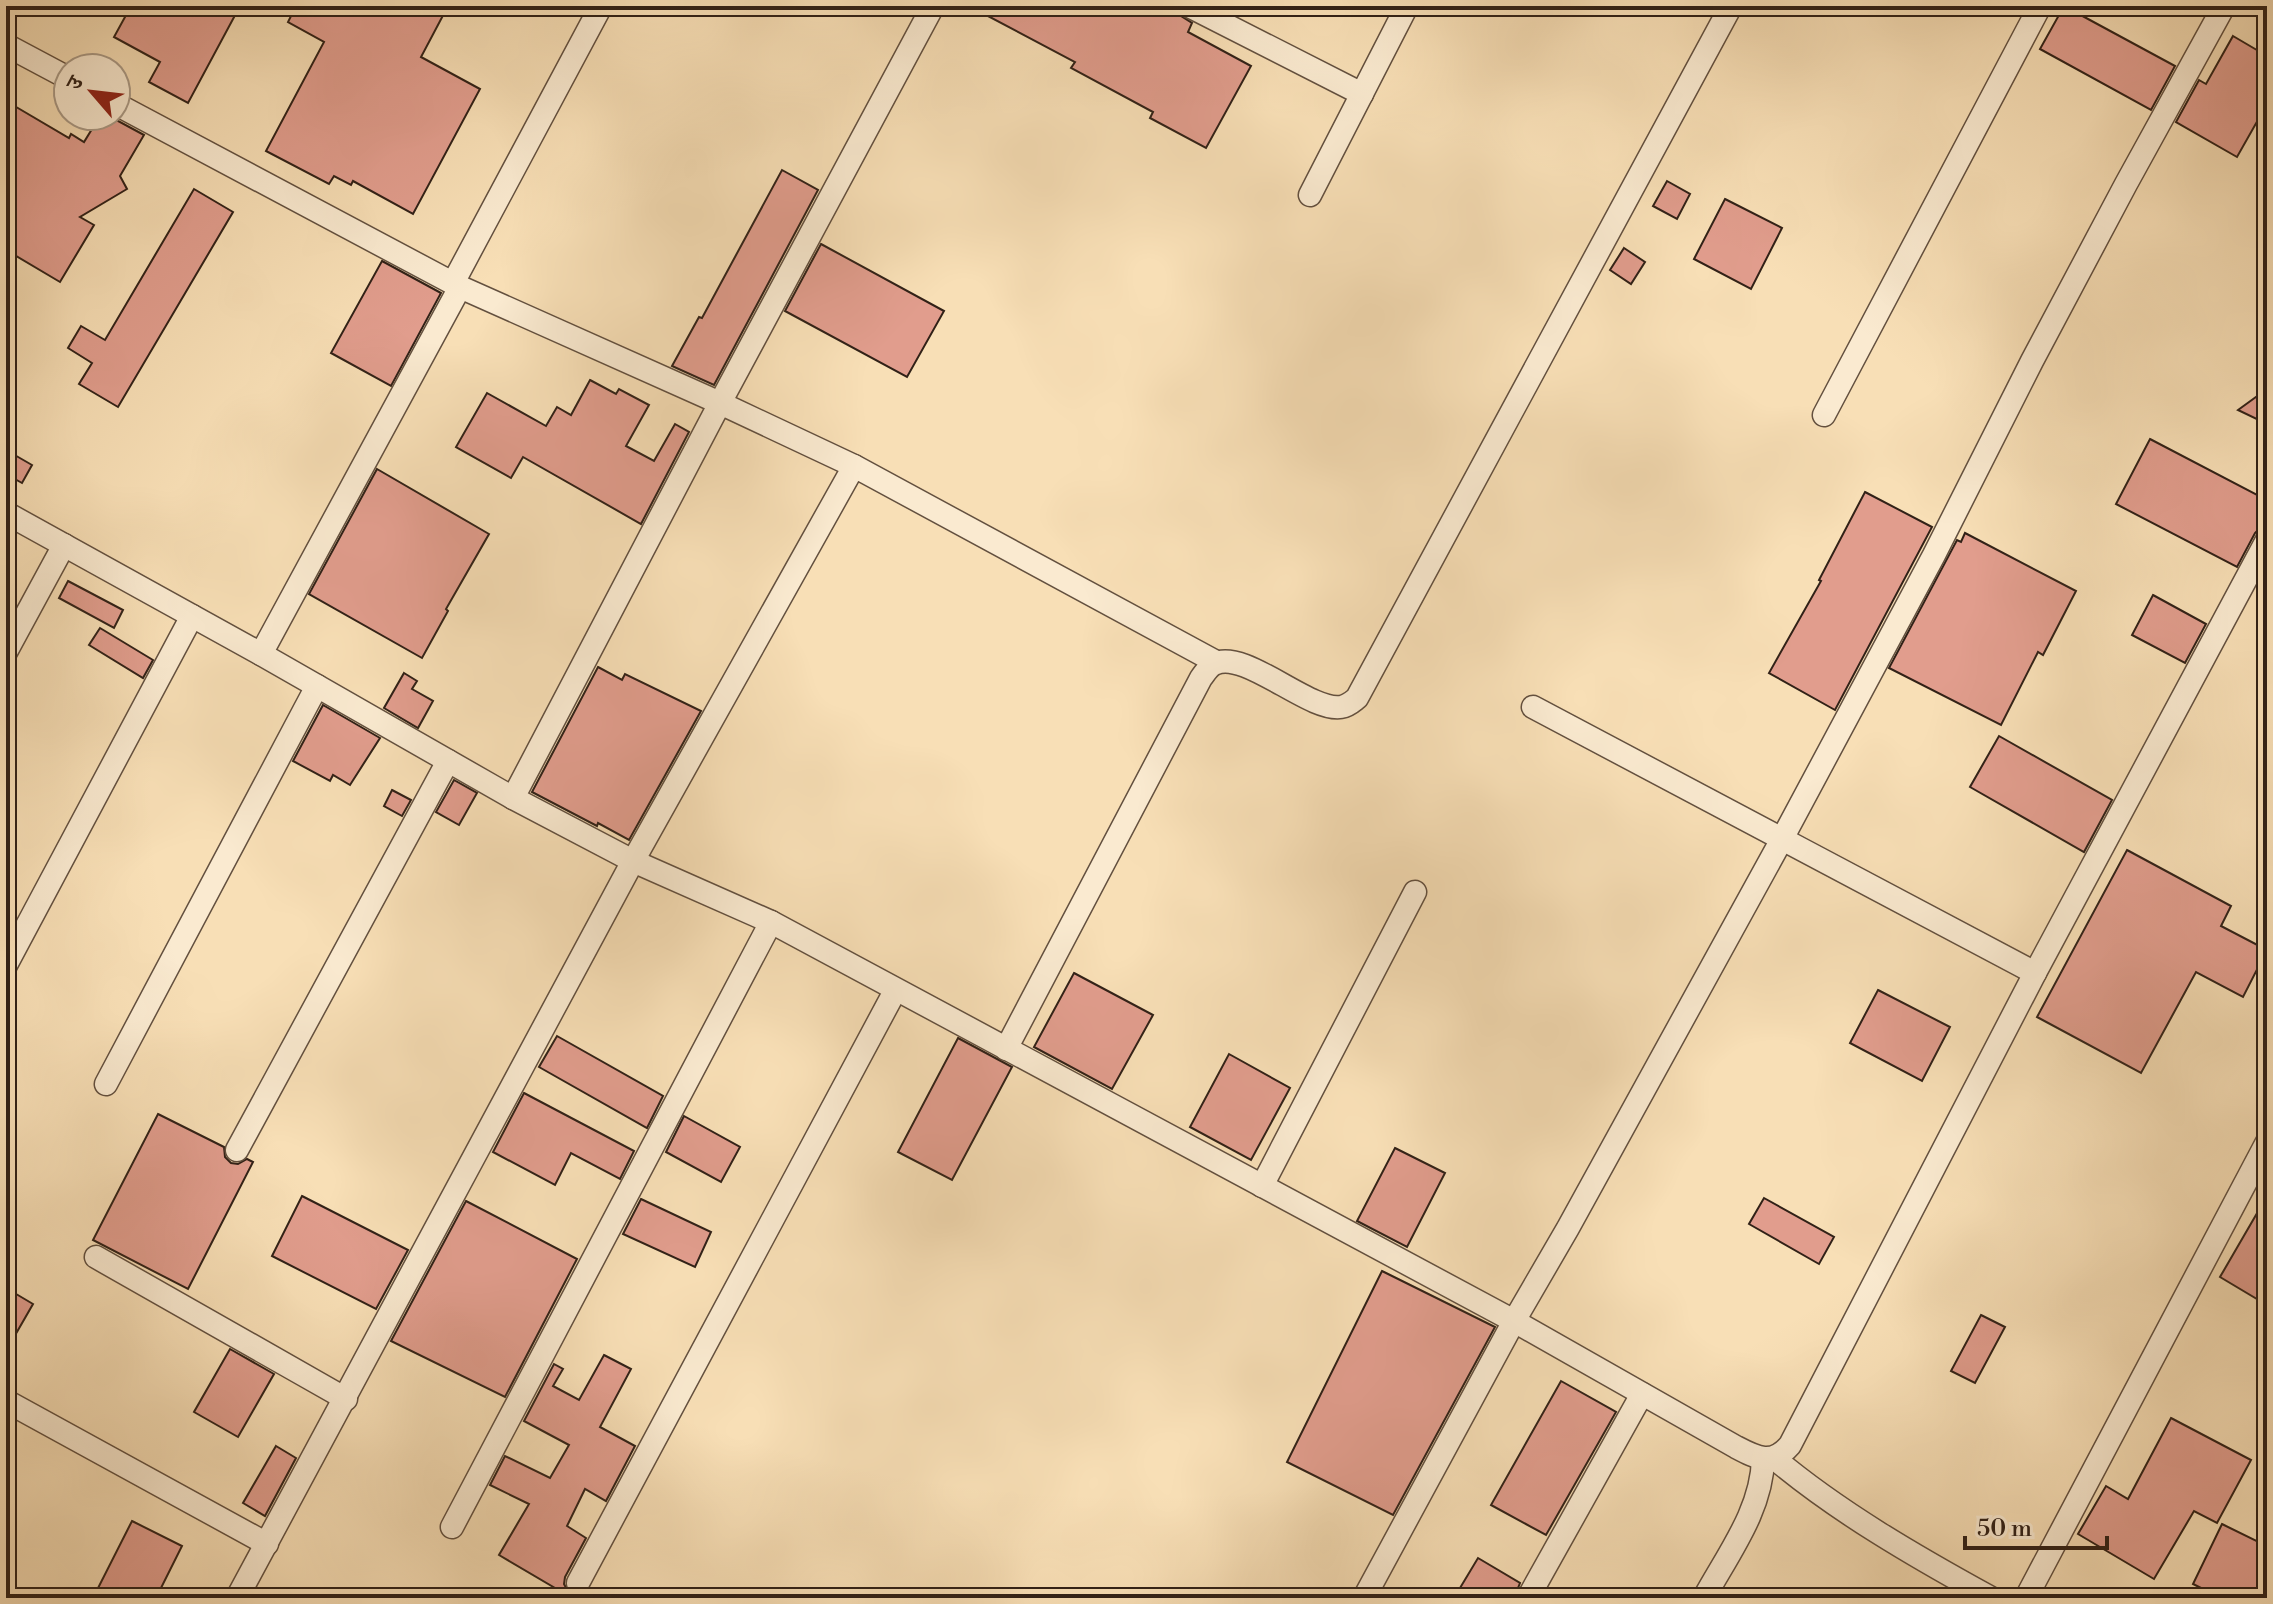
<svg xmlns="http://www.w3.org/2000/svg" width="2273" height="1604" viewBox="0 0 2273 1604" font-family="'Libre Bodoni','Noto Serif Devanagari',serif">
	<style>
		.building { fill: #e19d8d; stroke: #312117; stroke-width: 2 }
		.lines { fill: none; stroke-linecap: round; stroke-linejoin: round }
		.minor-casing { stroke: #63503f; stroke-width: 25 }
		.minor { stroke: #faead0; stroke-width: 22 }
	</style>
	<rect width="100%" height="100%" fill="#f8dfb6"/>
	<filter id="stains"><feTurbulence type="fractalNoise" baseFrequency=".0025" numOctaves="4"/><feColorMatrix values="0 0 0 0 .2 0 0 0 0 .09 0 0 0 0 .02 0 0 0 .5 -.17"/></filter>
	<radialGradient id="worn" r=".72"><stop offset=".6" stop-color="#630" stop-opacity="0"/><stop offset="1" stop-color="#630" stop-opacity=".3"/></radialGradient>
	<!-- building -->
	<g class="building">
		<path d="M131,6h109l-52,97 -39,-21 11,-20 -46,-25z"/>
		<path d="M296,6h152l-27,51 59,32 -67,125 -60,-33 -2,4 -17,-9 -5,8 -63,-33 58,-109 -36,-20z"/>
		<path d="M969,6h206l3,8 14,9 -4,9 63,34 -45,82 -56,-30 3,-6 -82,-44 4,-6z"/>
		<path d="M2064,6l111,60 -24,44 -111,-61z"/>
		<path d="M2233,36l34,20v48l-30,53 -61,-35 23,-42 7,4z"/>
		<path d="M6,101l63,37 2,-4 13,8 16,-26h9l35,19 -24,41 7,13 -47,28 14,8 -34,57 -54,-32z"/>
		<path d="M782,170l36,20 -104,195 -42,-19 27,-49 3,1z"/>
		<path d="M1667,181l23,13 -13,25 -24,-13z"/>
		<path d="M194,189l39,23 -115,195 -39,-23 13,-21 -24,-15 13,-22 24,14z"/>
		<path d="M1725,199l57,29 -31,61 -57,-30z"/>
		<path d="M821,244l123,67 -37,66 -122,-66z"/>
		<path d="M1624,248l21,14 -14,22 -21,-14z"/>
		<path d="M382,261l59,32 -50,93 -60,-33z"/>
		<path d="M590,380l26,14 3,-5 30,16 -23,41 28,15 21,-37 14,8 -48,92 -118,-67 -12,21 -55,-31 31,-54 59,33 11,-19 14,8z"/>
		<path d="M2267,389v35l-29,-14z"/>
		<path d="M2150,439l117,61v26l-7,2 -5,5 -18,34 -121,-63z"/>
		<path d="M6,450l26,15 -10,18 -16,-9z"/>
		<path d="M377,469l112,65 -43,75 2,2 -26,47 -113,-64z"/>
		<path d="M1865,492l67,35 -97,183 -66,-37 52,-92 -2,-1z"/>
		<path d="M1965,533l111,58 -33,64 -5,-3 -37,73 -112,-57 68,-128 4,2z"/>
		<path d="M68,581l55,29 -9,18 -55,-30z"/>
		<path d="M2153,595l53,29 -21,39 -53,-28z"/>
		<path d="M100,628l53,32 -10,18 -54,-33z"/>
		<path d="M598,667l24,13 3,-6 76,37 -72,129 -31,-17 -1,3 -65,-34z"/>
		<path d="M404,673l13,8 -5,8 21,12 -15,27 -34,-20z"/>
		<path d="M323,705l57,33 -30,47 -17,-10 -3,6 -37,-20z"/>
		<path d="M1999,736l113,64 -28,52 -114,-65z"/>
		<path d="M454,780l23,13 -18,32 -23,-13z"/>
		<path d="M392,790l19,10 -9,16 -18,-10z"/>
		<path d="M2127,850l104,56 -10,20 46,24 -24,47 -47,-25 -55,101 -104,-56z"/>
		<path d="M1074,973l79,42 -41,74 -78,-42z"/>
		<path d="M1878,990l72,37 -28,54 -72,-38z"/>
		<path d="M557,1036l106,60 -16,32 -108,-61z"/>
		<path d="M958,1038l54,29 -60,113 -54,-28z"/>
		<path d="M1229,1054l61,34 -39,72 -61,-33z"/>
		<path d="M524,1093l110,58 -14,28 -49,-26 -16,32 -62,-33z"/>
		<path d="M158,1114l66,33 1,10 6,6 7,1 9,-5 6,3 -65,127 -95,-49z"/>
		<path d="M684,1116l56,31 -19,35 -55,-30z"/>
		<path d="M1395,1148l50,25 -38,74 -50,-26z"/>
		<path d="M302,1196l106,54 -32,59 -104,-53z"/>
		<path d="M2267,1196v109l-47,-28z"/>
		<path d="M1764,1198l70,39 -15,27 -70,-40z"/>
		<path d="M641,1199l70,33 -16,35 -72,-33z"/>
		<path d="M466,1201l111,58 -72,138 -114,-56z"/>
		<path d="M1382,1271l113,56 -102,188 -106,-53z"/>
		<path d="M6,1288l27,16 -27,47z"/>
		<path d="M1981,1315l24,12 -30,56 -24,-12z"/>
		<path d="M230,1349l44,25 -36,63 -44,-25z"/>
		<path d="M604,1355l27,14 -31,58 35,19 -29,55 -21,-12 -18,37 19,12 -21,39 -1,7 5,9 -2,2 -68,-40 30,-51 -39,-19 15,-29 45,22 19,-33 -45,-24 30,-57 9,5 -10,17 26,14z"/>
		<path d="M1561,1381l55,31 -70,123 -55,-30z"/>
		<path d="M2171,1418l80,42 -34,63 -23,-12 -40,68 -76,-45 28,-48 22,13z"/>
		<path d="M276,1446l20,12 -31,58 -22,-13z"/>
		<path d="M132,1521l50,25 -26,52h-63z"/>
		<path d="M2222,1524l45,22v52h-46l-28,-14z"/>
		<path d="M1478,1558l42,25 -6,15h-60z"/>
	</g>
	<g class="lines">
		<!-- minor casing -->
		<g class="minor-casing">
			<g id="minor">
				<path d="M1189,6l173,88"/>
				<path d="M6,45l62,33"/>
				<path d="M116,104l344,183 260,116 134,63"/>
				<path d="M1310,195l97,-189"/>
				<path d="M453,283l148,-277"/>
				<path d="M1824,415l216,-409"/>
				<path d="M6,513l255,141 252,144 120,63 138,61 743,399 222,126c21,11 36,19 54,-2l245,-472 232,-433"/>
				<path d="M6,652l58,-107"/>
				<path d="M261,654l199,-367"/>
				<path d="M1533,707l502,266"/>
				<path d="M513,798l207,-395 213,-397"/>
				<path d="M6,965l186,-349"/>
				<path d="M1006,1049l195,-371c4,-5 7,-11 13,-14 30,-16 95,48 127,43 7,-1 11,-5 16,-9l374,-692"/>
				<path d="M106,1084l211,-398"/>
				<path d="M237,1150l211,-389"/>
				<path d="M1262,1186l153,-294"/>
				<path d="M96,1257l250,142"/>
				<path d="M6,1401l261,143"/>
				<path d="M1774,1458c64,54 144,100 217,140"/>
				<path d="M452,1527l319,-605"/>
				<path d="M578,1583l317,-592"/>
				<path d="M237,1598l396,-737 221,-395 362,196"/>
				<path d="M1364,1598l150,-277 54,-93 214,-389 152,-284 98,-194 94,-177 98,-178"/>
				<path d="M1528,1598l114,-204"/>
				<path d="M1704,1598c24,-44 58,-88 59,-139"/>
				<path d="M2026,1598l241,-456"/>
			</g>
		</g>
		<!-- minor -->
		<use href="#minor" class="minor"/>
	</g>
	<!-- margin -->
	<rect width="2273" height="1604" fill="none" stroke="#f8dfb6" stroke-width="32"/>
	<rect x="8" y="8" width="2257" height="1588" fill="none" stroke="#312117" stroke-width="4"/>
	<rect x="16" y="16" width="2241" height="1572" fill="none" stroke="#312117" stroke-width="2"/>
	<!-- north arrow -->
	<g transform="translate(92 92) rotate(298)"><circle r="38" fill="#faead0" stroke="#aa9a86" stroke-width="2"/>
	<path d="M0-6L14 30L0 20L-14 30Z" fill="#8f2418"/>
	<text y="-12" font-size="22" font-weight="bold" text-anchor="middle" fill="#312117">उ</text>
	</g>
	<!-- scale -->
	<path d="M1965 1536v12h142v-12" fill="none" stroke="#312117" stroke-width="4"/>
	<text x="1977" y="1536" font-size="24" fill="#312117" stroke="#faead0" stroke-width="6" paint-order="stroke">50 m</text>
	<rect width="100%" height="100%" filter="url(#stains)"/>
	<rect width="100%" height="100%" fill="url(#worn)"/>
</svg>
